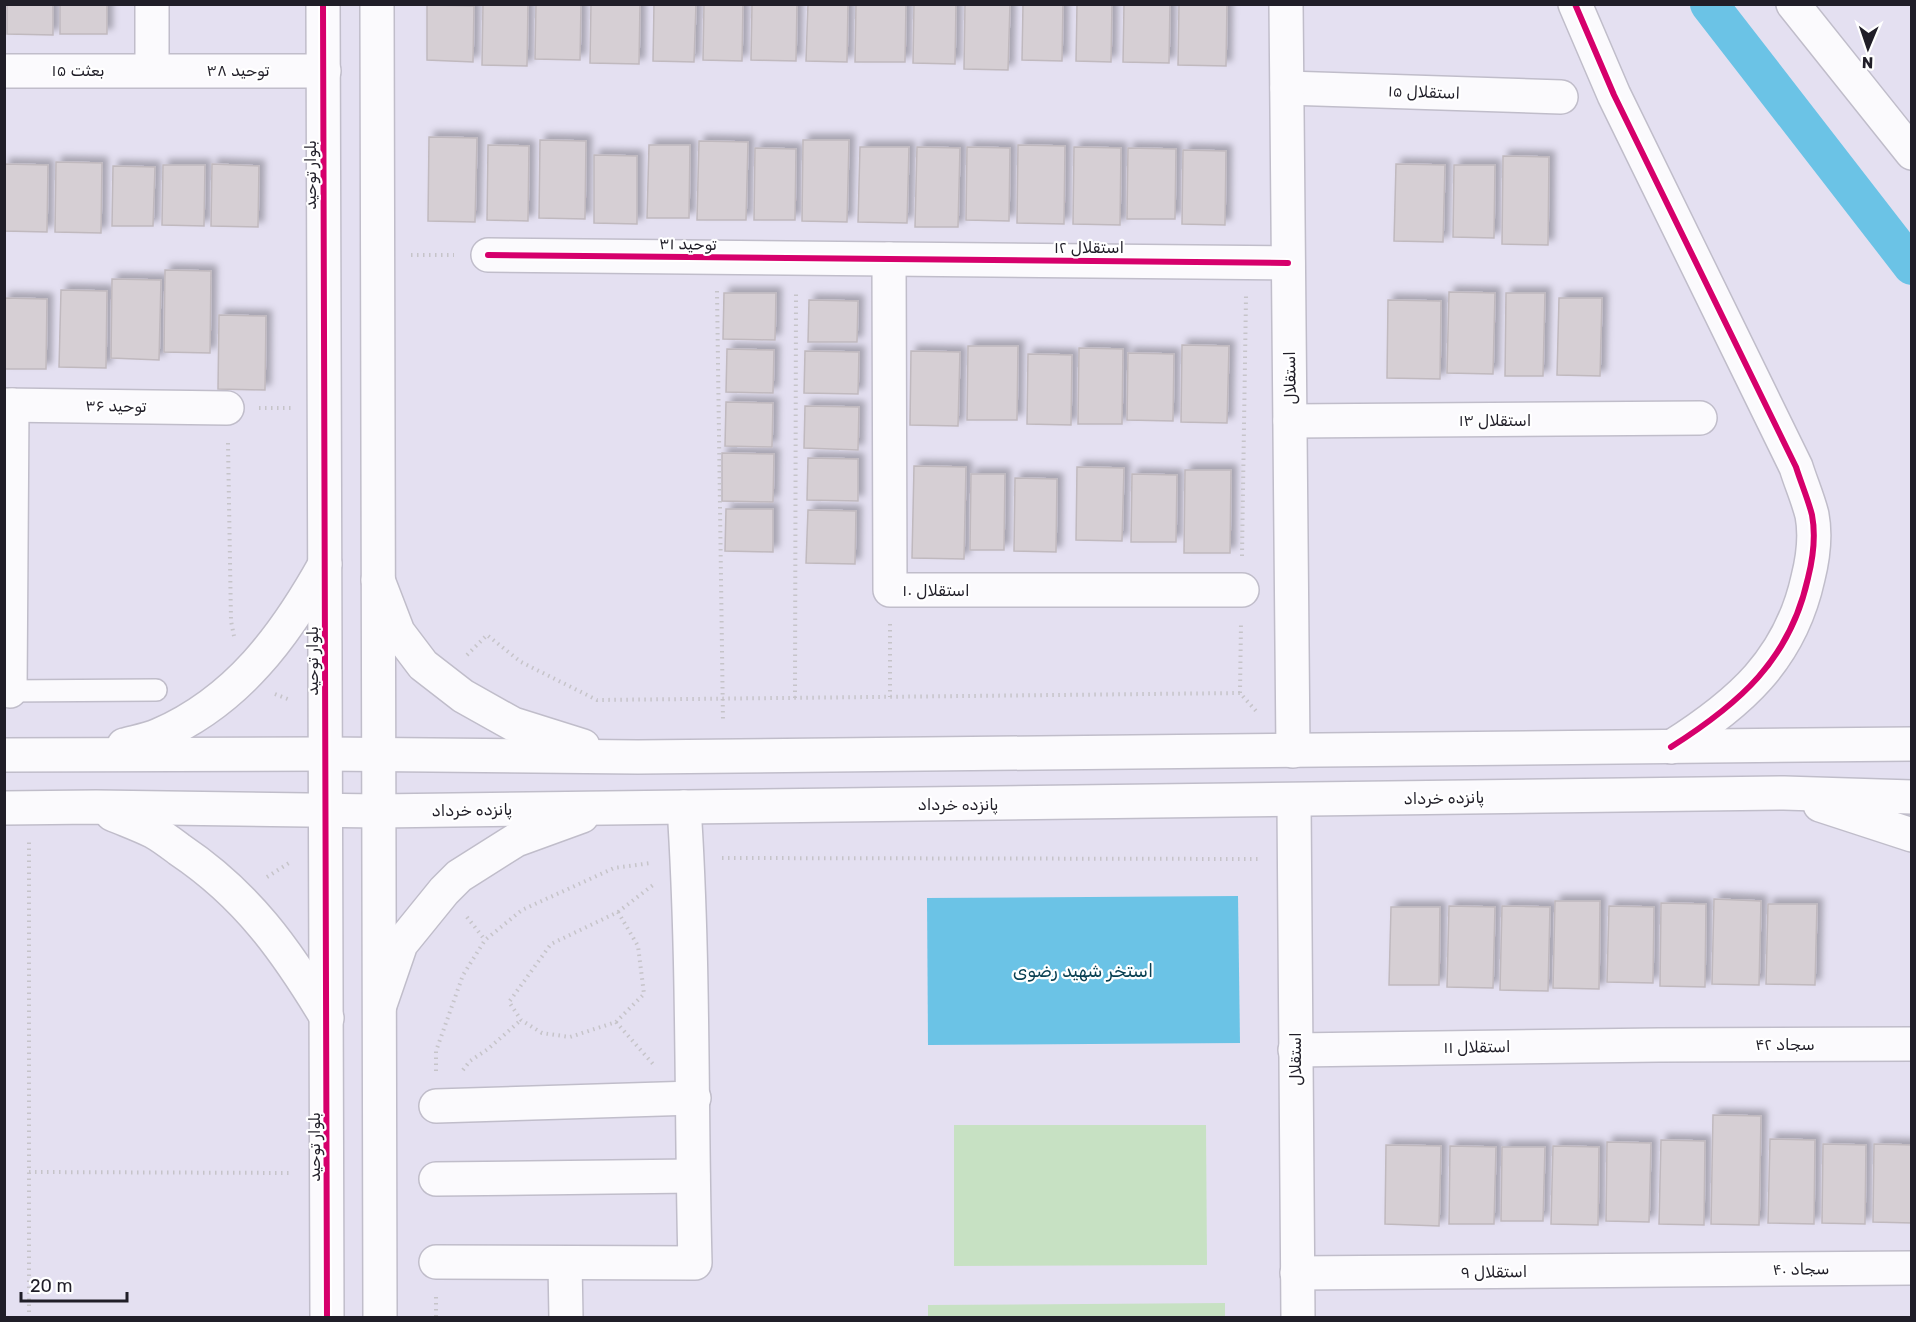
<svg xmlns="http://www.w3.org/2000/svg" width="1916" height="1322" viewBox="0 0 1916 1322" font-family="Rubik,'Noto Sans Arabic',sans-serif">
	<style>
		.green { fill: #c7e1c3 }
		.water { fill: #6bc3e6 }
		.lines { fill: none; stroke-linecap: round; stroke-linejoin: round }
		.canal { stroke: #6bc3e6; stroke-width: 38 }
		.building { fill: #d6cfd4; stroke: #c0b9be; stroke-width: 1.5; filter: url(#shadow) }
		.service-casing { stroke: #c0bdca; stroke-width: 24 }
		.minor-casing { stroke: #c0bdca; stroke-width: 36 }
		.tertiary-casing { stroke: #c0bdca; stroke-width: 36 }
		.secondary-casing { stroke: #c0bdca; stroke-width: 36 }
		.path { stroke: #c6c4c9; stroke-width: 4; stroke-dasharray: 1.5 4.5; stroke-linecap: butt }
		.service { stroke: #fbfafd; stroke-width: 21 }
		.minor { stroke: #fbfafd; stroke-width: 33 }
		.tertiary { stroke: #fbfafd; stroke-width: 33 }
		.secondary { stroke: #fbfafd; stroke-width: 33 }
		.cycleway-casing { stroke: #fff; stroke-width: 10 }
		.cycleway { stroke: #d6006c; stroke-width: 6 }
		.labels { text-anchor: middle; dominant-baseline: central; stroke-width: 4.5; stroke-linejoin: round; paint-order: stroke }
		.street-label { font-size: 16px; fill: #201e28; stroke: #fff }
		.water-label { font-size: 18px; font-style: italic; fill: #094052; stroke: #fff }
	</style>
	<defs>
		<filter id="shadow"><feDropShadow dx="5.5" dy="-5.5" stdDeviation="3" flood-color="#0004"/></filter>
	</defs>
	<rect width="100%" height="100%" fill="#e4e0f1"/>
	<!-- green -->
	<g class="green">
		<path d="M954,1125h252l1,140 -253,1z"/>
		<path d="M1225,1303v15l-297,-1v-12z"/>
	</g>
	<!-- water -->
	<path class="water" d="M1238,896l2,147 -312,2 -1,-147z"/>
	<g class="lines">
		<!-- canal -->
		<path class="canal" d="M1709,4l203,262"/>
	</g>
	<!-- building -->
	<g class="building">
		<path d="M7,4h46v31l-46,-1z"/>
		<rect x="60" y="4" width="47" height="30"/>
		<path d="M483,4h45l-1,62 -45,-1z"/>
		<path d="M536,4h45l-1,56 -45,-1z"/>
		<path d="M591,4h49l-1,60 -49,-1z"/>
		<path d="M654,4h42l-2,58 -41,-1z"/>
		<path d="M704,4h39l-1,57 -39,-1z"/>
		<path d="M752,4h45l-1,57 -45,-1z"/>
		<path d="M808,4h40l-1,58 -41,-1z"/>
		<path d="M856,4h50l-1,58h-50z"/>
		<path d="M914,4h42l-1,60 -42,-1z"/>
		<path d="M965,4h45l-2,66 -44,-1z"/>
		<path d="M1023,4h40l-1,57 -40,-1z"/>
		<path d="M1077,4h35l-1,58 -35,-1z"/>
		<path d="M1124,4h46l-1,59 -46,-1z"/>
		<path d="M1179,4h48l-1,62 -48,-1z"/>
		<path d="M427,5l47,1 -1,56 -46,-2z"/>
		<path d="M429,137l48,1 -2,84 -47,-1z"/>
		<path d="M540,140l46,1 -1,78 -46,-1z"/>
		<path d="M803,140h46l-2,82 -45,-1z"/>
		<path d="M699,141l49,1 -2,78h-49z"/>
		<path d="M488,145l41,1 -1,75 -41,-1z"/>
		<path d="M649,145h41l-1,73h-42z"/>
		<path d="M1018,145l47,1 -1,78 -47,-1z"/>
		<path d="M860,147h49l-2,76 -49,-1z"/>
		<path d="M917,147l43,1 -2,79h-43z"/>
		<path d="M967,147l43,1 -1,73 -43,-1z"/>
		<path d="M1074,147l47,1 -1,77 -47,-1z"/>
		<path d="M755,148l41,1 -1,71h-41z"/>
		<path d="M1128,148l48,1 -1,70h-48z"/>
		<path d="M1183,150l43,1 -1,74 -43,-1z"/>
		<path d="M594,155l43,1v68l-43,-1z"/>
		<path d="M1503,156l46,1 -1,88 -46,-1z"/>
		<path d="M56,162l46,1 -1,70 -46,-1z"/>
		<path d="M4,164l44,1 -1,67 -43,-1z"/>
		<path d="M212,164l47,2 -1,61 -47,-1z"/>
		<path d="M1396,164l49,1 -2,77 -49,-1z"/>
		<path d="M163,165h42l-1,61 -42,-1z"/>
		<path d="M1454,165h41l-1,73 -41,-1z"/>
		<path d="M113,166l42,1 -2,59h-41z"/>
		<path d="M165,270l46,1 -1,82 -46,-1z"/>
		<path d="M112,279l49,1 -2,80 -48,-2z"/>
		<path d="M61,290l46,1 -1,77 -47,-1z"/>
		<path d="M1449,292l46,1 -2,81 -46,-1z"/>
		<path d="M724,293h52l-1,47 -52,-1z"/>
		<path d="M1506,293h39l-2,83h-38z"/>
		<path d="M4,298l43,1 -1,70h-42z"/>
		<path d="M1559,298h43l-2,78 -43,-1z"/>
		<path d="M809,300l49,1 -1,41h-49z"/>
		<path d="M1388,300l53,1 -1,78 -53,-1z"/>
		<path d="M219,315l47,1 -1,74 -47,-1z"/>
		<path d="M1182,345l47,1 -2,77 -46,-1z"/>
		<path d="M968,346h50l-1,74h-50z"/>
		<path d="M1079,348l44,1 -1,75h-44z"/>
		<path d="M727,349l47,1 -1,43 -47,-1z"/>
		<path d="M805,351l54,1 -1,42 -54,-1z"/>
		<path d="M911,351l49,1 -2,74 -48,-1z"/>
		<path d="M1128,353l46,1 -1,67 -46,-1z"/>
		<path d="M1028,354l44,1 -1,70 -44,-1z"/>
		<path d="M726,402l47,1 -1,44 -47,-1z"/>
		<path d="M805,406l54,1 -1,43 -54,-2z"/>
		<path d="M722,453l52,1 -1,48 -51,-1z"/>
		<path d="M808,458l50,1v42l-51,-1z"/>
		<path d="M914,466l52,1 -2,92 -52,-1z"/>
		<path d="M1077,467l47,1 -2,73 -46,-1z"/>
		<path d="M1185,470h46l-1,83h-46z"/>
		<path d="M971,474h34l-1,76h-34z"/>
		<path d="M1132,474l45,1 -1,67h-45z"/>
		<path d="M1015,478l42,1 -1,73 -42,-1z"/>
		<path d="M726,509h47v43l-48,-1z"/>
		<path d="M808,510l48,1 -1,53 -49,-1z"/>
		<path d="M1714,899l47,2 -2,84 -47,-1z"/>
		<path d="M1555,901h45l-1,88 -46,-1z"/>
		<path d="M1661,903l45,1 -1,83 -45,-1z"/>
		<path d="M1768,904h49l-2,81 -49,-1z"/>
		<path d="M1449,906l46,1 -2,81 -46,-1z"/>
		<path d="M1502,906l48,1 -2,84 -48,-1z"/>
		<path d="M1609,906l45,1 -1,76 -46,-1z"/>
		<path d="M1391,907h49l-1,78h-50z"/>
		<path d="M1713,1115l48,1 -2,109 -48,-1z"/>
		<path d="M1770,1139l45,1 -1,84 -46,-1z"/>
		<path d="M1661,1140l44,1 -1,84 -45,-1z"/>
		<path d="M1607,1142l44,1 -2,79 -43,-1z"/>
		<path d="M1823,1144l43,1 -1,79 -43,-1z"/>
		<path d="M1874,1144l38,1v78l-39,-1z"/>
		<path d="M1386,1145l55,1 -2,80 -54,-2z"/>
		<path d="M1450,1146l46,1 -2,77h-45z"/>
		<path d="M1553,1146l46,1 -1,78 -47,-1z"/>
		<path d="M1502,1147h43l-2,74h-42z"/>
	</g>
	<g class="lines">
		<!-- service casing -->
		<g class="service-casing">
			<path id="service" d="M4,691l152,-1"/>
		</g>
		<!-- minor casing -->
		<g class="minor-casing">
			<g id="minor">
				<path d="M1575,4l39,91 182,372c5,16 12,32 16,48 4,21 1,43 -4,63 -18,82 -69,126 -137,169"/>
				<path d="M1793,4l119,149"/>
				<path d="M152,70v-66"/>
				<path d="M4,71h320"/>
				<path d="M1287,88l274,9"/>
				<path d="M488,255l800,8"/>
				<path d="M889,259l1,331h352"/>
				<path d="M4,405l223,3"/>
				<path d="M1290,421l410,-3"/>
				<path d="M10,691l2,-286"/>
				<path d="M1295,1050l364,-5 253,-1"/>
				<path d="M436,1106l258,-8"/>
				<path d="M436,1179l257,-3"/>
				<path d="M436,1262l259,1c-4,-152 -1,-304 -11,-456"/>
				<path d="M565,1263l1,55"/>
				<path d="M1297,1273l615,-5"/>
			</g>
		</g>
		<!-- tertiary casing -->
		<g class="tertiary-casing">
			<g id="tertiary">
				<path d="M323,4l4,1314"/>
				<path d="M377,4l3,1314"/>
				<path d="M1286,4l7,747"/>
				<path d="M1294,801l4,517"/>
			</g>
		</g>
		<!-- secondary casing -->
		<g class="secondary-casing">
			<g id="secondary">
				<path d="M378,580l20,52 25,33 40,31 50,28 70,22"/>
				<path d="M124,745c11,-3 24,-5 35,-10 78,-34 126,-99 166,-171"/>
				<path d="M4,755l322,-1 312,3 1274,-13"/>
				<path d="M1820,805l92,30"/>
				<path d="M4,808l92,-1 282,4 1406,-18 128,4"/>
				<path d="M112,814c14,6 28,11 42,18 9,5 18,12 26,18 67,45 106,100 147,168"/>
				<path d="M380,1005l21,-61 43,-53 15,-15 57,-36 66,-24"/>
			</g>
		</g>
		<!-- path -->
		<g class="path">
			<path d="M411,255h43"/>
			<path d="M717,291l6,431"/>
			<path d="M259,408h32"/>
			<path d="M228,443l3,178 3,15"/>
			<path d="M1242,556l4,-260"/>
			<path d="M890,624v73"/>
			<path d="M467,655l20,-20 34,27 76,38 643,-7 16,18"/>
			<path d="M1240,693l1,-70"/>
			<path d="M275,694l15,6"/>
			<path d="M795,698l1,-406"/>
			<path d="M722,858l538,1"/>
			<path d="M267,877l22,-14"/>
			<path d="M618,912l20,34 6,48 -28,28 -46,15 -28,-4 -21,-13 -12,-18 42,-58z"/>
			<path d="M618,912l35,-27"/>
			<path d="M467,917l18,23"/>
			<path d="M616,1022l37,42"/>
			<path d="M463,1070l7,-9 18,-12 33,-29"/>
			<path d="M436,1071v-20l27,-76 22,-35 37,-30 92,-42 37,-5"/>
			<path d="M29,1172l264,1"/>
			<path d="M436,1297v21"/>
			<path d="M29,1318v-477"/>
		</g>
		<!-- service -->
		<use href="#service" class="service"/>
		<!-- minor -->
		<use href="#minor" class="minor"/>
		<!-- tertiary -->
		<use href="#tertiary" class="tertiary"/>
		<!-- secondary -->
		<use href="#secondary" class="secondary"/>
		<!-- cycleway casing -->
		<g class="cycleway-casing">
			<g id="cycleway">
				<path d="M323,4l4,1314"/>
				<path d="M1575,4l39,91 182,372c5,16 12,32 16,48 4,21 1,43 -4,63 -18,82 -69,126 -137,169"/>
				<path d="M488,255l800,8"/>
			</g>
		</g>
		<!-- cycleway -->
		<use href="#cycleway" class="cycleway"/>
	</g>
	<g class="labels">
		<!-- street labels -->
		<g class="street-label">
			<text x="78" y="70">بعثت ۱۵</text>
			<text x="238" y="70">توحید ۳۸</text>
			<text transform="translate(1424 92) rotate(2)">استقلال ۱۵</text>
			<text transform="translate(310 175) rotate(-90)">بلوار توحید</text>
			<text transform="translate(688 244) rotate(1)">توحید ۳۱</text>
			<text x="1089" y="247">استقلال ۱۲</text>
			<text transform="translate(1290 378) rotate(-91)">استقلال</text>
			<text transform="translate(116 406) rotate(1)">توحید ۳۶</text>
			<text x="1495" y="420">استقلال ۱۳</text>
			<text x="936" y="590">استقلال ۱۰</text>
			<text transform="translate(312 661) rotate(-90)">بلوار توحید</text>
			<text transform="translate(1444 798) rotate(-1)">پانزده خرداد</text>
			<text x="958" y="804">پانزده خرداد</text>
			<text transform="translate(472 810) rotate(-1)">پانزده خرداد</text>
			<text x="1785" y="1044">سجاد ۴۲</text>
			<text transform="translate(1477 1047) rotate(-1)">استقلال ۱۱</text>
			<text transform="translate(1295 1059) rotate(-90)">استقلال</text>
			<text transform="translate(314 1147) rotate(-90)">بلوار توحید</text>
			<text transform="translate(1801 1269) rotate(-1)">سجاد ۴۰</text>
			<text transform="translate(1494 1272) rotate(-1)">استقلال ۹</text>
		</g>
		<!-- water labels -->
		<g class="water-label">
			<text x="1083" y="971">استخر شهید رضوی</text>
		</g>
	</g>
	<!-- border -->
	<rect width="1916" height="1322" fill="none" stroke="#201e28" stroke-width="12"/>
	<!-- north arrow -->
	<g transform="translate(1868 48) rotate(182)" stroke="#ffffff" stroke-width="4.5" paint-order="stroke">
	<path d="M0-4.5L10 22L0 15L-10 22Z" fill="#201e28"/>
	<text y="-9" font-size="16" font-weight="bold" text-anchor="middle" fill="#201e28">N</text>
	</g>
	<!-- scale -->
	<path d="M21 1292v9h106v-9" fill="none" stroke="#201e28" stroke-width="3"/>
	<text x="30" y="1292" font-size="18" fill="#201e28" stroke="#ffffff" stroke-width="4.5" paint-order="stroke">20 m</text>
</svg>
